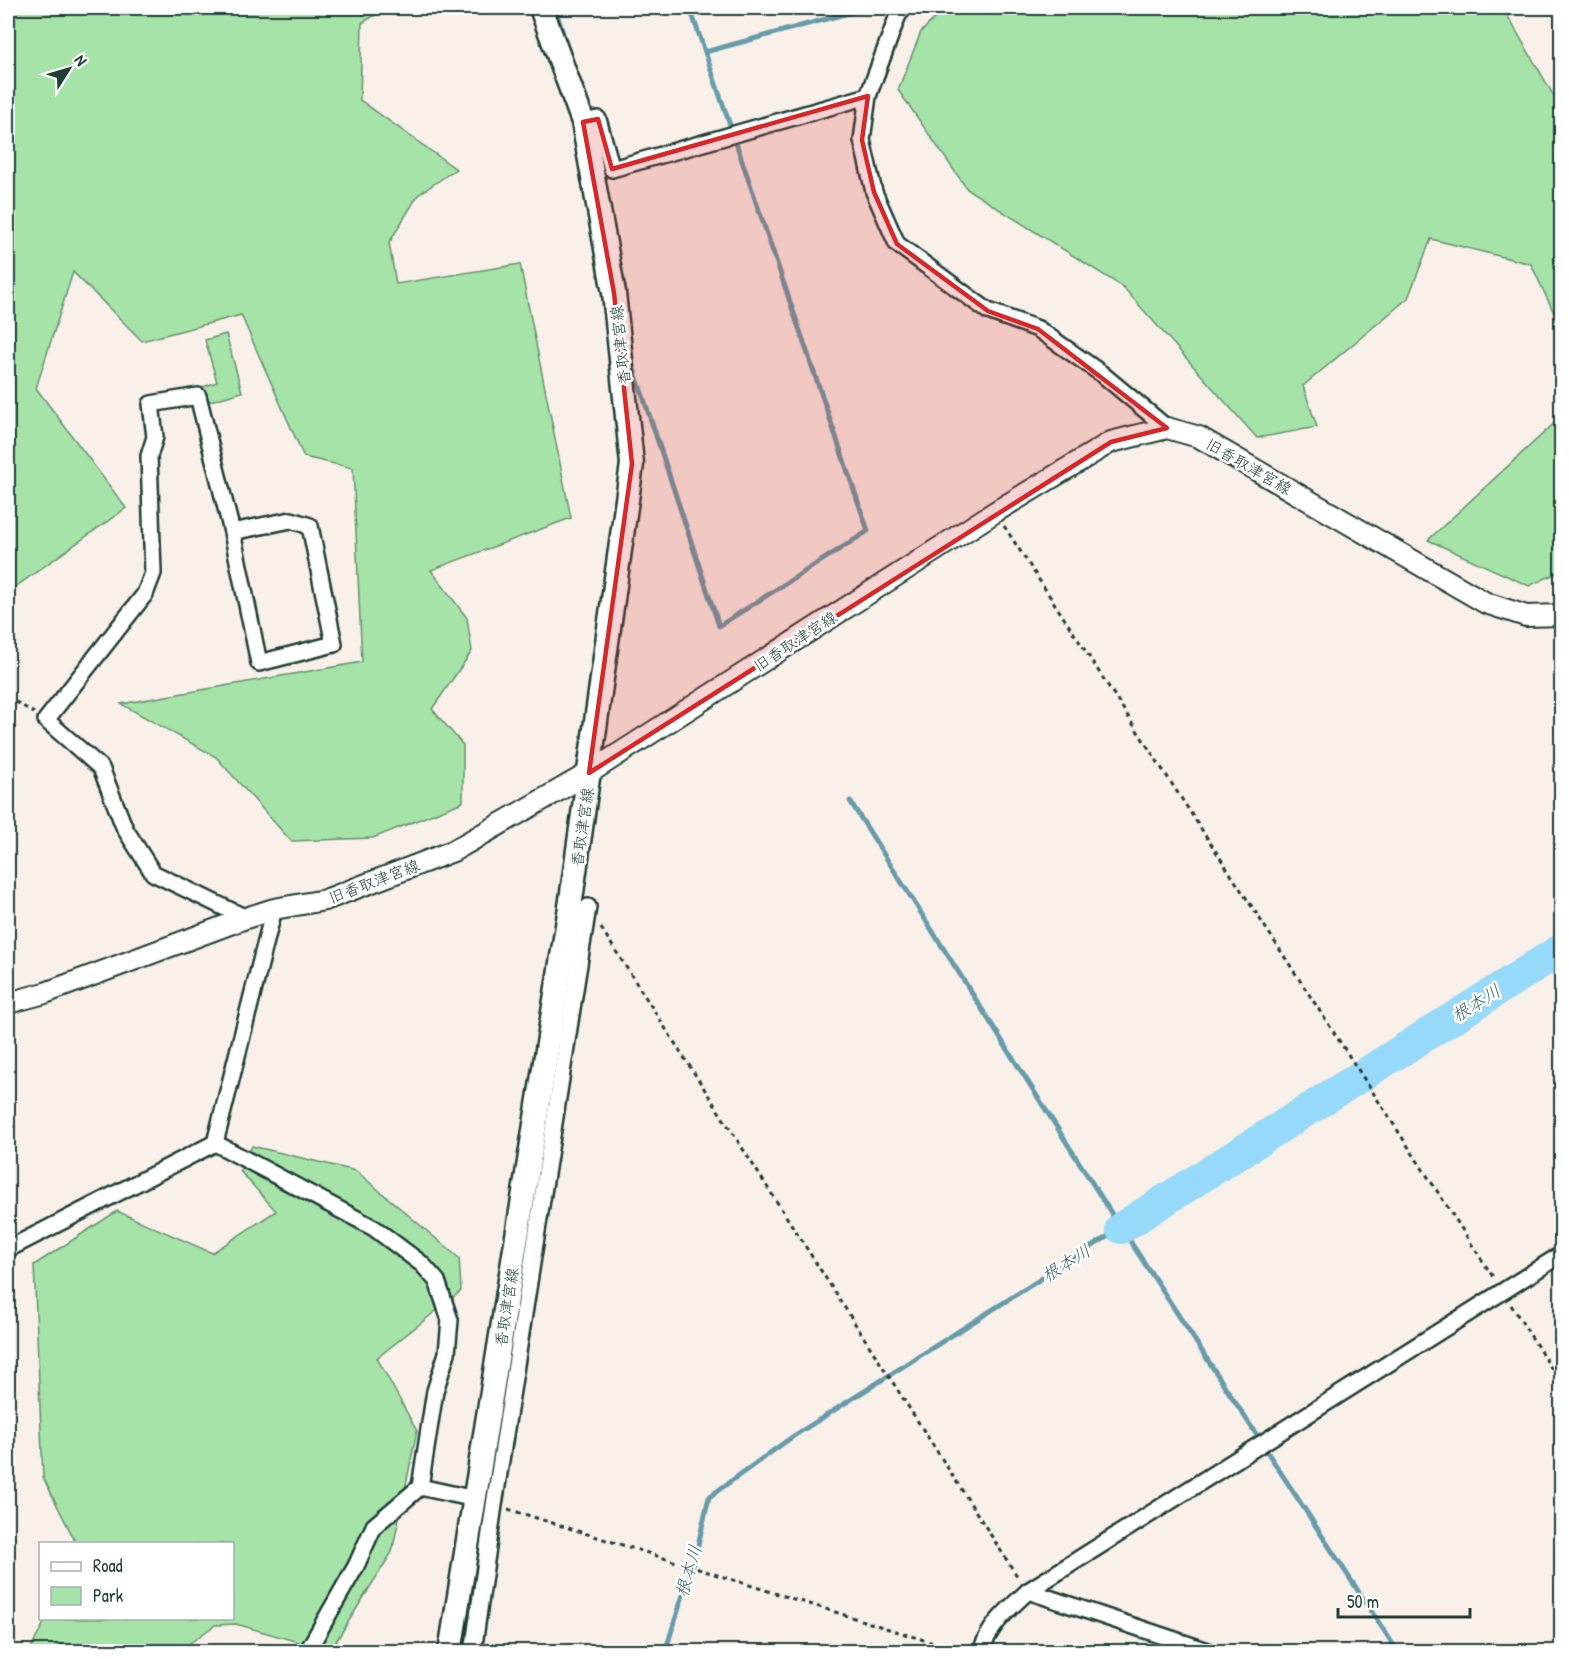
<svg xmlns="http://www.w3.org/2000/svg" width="1569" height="1659" viewBox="0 0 1569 1659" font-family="'Patrick Hand','Klee One',sans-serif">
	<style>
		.green { fill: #a6e3a9; stroke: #62906e; stroke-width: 1.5 }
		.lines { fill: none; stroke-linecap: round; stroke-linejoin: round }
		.stream { stroke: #669baa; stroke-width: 5 }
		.river { stroke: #96d9f8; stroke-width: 32 }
		.minor-casing { stroke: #1f3d34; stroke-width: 20 }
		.tertiary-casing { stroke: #1f3d34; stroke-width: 24 }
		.secondary-casing { stroke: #1f3d34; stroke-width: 27 }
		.path { stroke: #1f3d34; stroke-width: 3; stroke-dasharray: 4.5 4.5; stroke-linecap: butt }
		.minor { stroke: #fff; stroke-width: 15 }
		.tertiary { stroke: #fff; stroke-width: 20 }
		.secondary { stroke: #fff; stroke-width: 22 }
		.marked { fill: #d62828; fill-opacity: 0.2; stroke: #d62828; stroke-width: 4.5; stroke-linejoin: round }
		.labels { text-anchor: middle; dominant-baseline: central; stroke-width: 5; stroke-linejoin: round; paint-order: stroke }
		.street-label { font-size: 16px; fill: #1f3d34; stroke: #fff }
		.water-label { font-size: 18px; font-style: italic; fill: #3d6465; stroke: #fff }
	</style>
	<rect width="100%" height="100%" fill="#f9f0e9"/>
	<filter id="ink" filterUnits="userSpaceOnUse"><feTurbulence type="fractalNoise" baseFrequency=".0167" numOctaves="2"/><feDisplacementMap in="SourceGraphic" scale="12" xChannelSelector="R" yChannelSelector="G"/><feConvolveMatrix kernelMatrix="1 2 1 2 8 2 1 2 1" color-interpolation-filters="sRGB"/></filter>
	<g filter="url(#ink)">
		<!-- green -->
		<g class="green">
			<path d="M8,8h379l-25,15 -2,77 96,69 -38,26 -29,48 7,41 124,-20 51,254 -140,52 36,48 5,33 -40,58 31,36v57l-90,36 -82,3 -75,-84 -95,-53 241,-42 -9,-194 -49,-11 -63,-142 -99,26 -69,-69 -37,116 90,120 -118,84z"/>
			<path d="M945,8h558l52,90 6,-1v231l-30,-64 -100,-25 -23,59 -105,88 14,41 -60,11 -134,-151 -156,-98 -69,-99 23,-58z"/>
			<path d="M226,334l16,58 -35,10 -4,-15 14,-5 -12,-42z"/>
			<path d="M1561,417v154l-32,15 -101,-46z"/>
			<path d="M252,1146l104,25 103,87 2,33 -84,67 40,73 -25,121 -62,99 -94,-27 -21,1 -36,26 -150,1 17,-33 186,-1v-74l-156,-1 -33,-66 -9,-212 83,-54 95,42 64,-42 -36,-40z"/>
		</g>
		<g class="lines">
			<!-- stream -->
			<g class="stream">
				<path d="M555,8l10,32"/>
				<path d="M690,8l41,120"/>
				<path d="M705,52l162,-44"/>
				<path d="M632,363l87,263 149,-95 -133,-391"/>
				<path d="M850,801l265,418"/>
				<path d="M1130,1241l128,196"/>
				<path d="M1266,1450l132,202"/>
				<path d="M665,1652l31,-98 13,-57 83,-60 329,-209"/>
			</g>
			<!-- river -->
			<path class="river" d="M1121,1228l441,-279"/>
			<!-- minor casing -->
			<g class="minor-casing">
				<g id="minor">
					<path d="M904,8l-6,7 -30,81 -6,44 12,52 23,52 91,67 50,18 64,45 65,54"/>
					<path d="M583,122l15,-3 14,50 256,-73"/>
					<path d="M232,532l59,-12 19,6 24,118 -75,19 -27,-131 -34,-136 -47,8 4,33 -6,19 4,117 -8,21 -99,126 55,48 24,61 28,44 93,45"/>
					<path d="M215,1143l159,85 48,36 15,17 13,39 -3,33 -12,38 -15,96 -46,39 -18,40 -49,86"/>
					<path d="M8,1249l207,-106 59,-234"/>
					<path d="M420,1487l55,12"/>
					<path d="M1028,1591l183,61"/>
					<path d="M473,1652l21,-147 94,-598"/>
					<path d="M981,1652c8,-27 27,-42 47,-61l534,-337"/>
				</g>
			</g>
			<!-- tertiary casing -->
			<g class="tertiary-casing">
				<path id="tertiary" d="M8,1003l37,-10 201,-75 28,-9 51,-9 128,-49 136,-78 406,-261 116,-70 56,-14 32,9 287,166 40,13 36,-1"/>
			</g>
			<!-- secondary casing -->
			<g class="secondary-casing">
				<path id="secondary" d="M450,1652l120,-745 62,-443 -18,-171 -31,-171 -42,-114"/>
			</g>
			<!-- path -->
			<g class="path">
				<path d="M1004,526l491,754"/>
				<path d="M8,697l26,16"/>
				<path d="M601,928l418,651"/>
				<path d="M1511,1305l51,80"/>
				<path d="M508,1509l454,143"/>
			</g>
			<!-- minor -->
			<use href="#minor" class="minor"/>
			<!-- tertiary -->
			<use href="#tertiary" class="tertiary"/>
			<!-- secondary -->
			<use href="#secondary" class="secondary"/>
		</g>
	</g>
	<!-- marked area -->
	<path class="marked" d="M868,96l-6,44 12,52 23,52 91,67 50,18 129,99 -56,14 -522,331 43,-309 -18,-171 -31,-171 15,-3 14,50z"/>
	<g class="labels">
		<!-- street labels -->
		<g class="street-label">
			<text transform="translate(620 345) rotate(-96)">香取津宮線</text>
			<text transform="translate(1249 466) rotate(30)">旧香取津宮線</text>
			<text transform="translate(795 641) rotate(-33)">旧香取津宮線</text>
			<text transform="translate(582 827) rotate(-82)">香取津宮線</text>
			<text transform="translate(374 881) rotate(-21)">旧香取津宮線</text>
			<text transform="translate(506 1307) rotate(-81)">香取津宮線</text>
		</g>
		<!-- water labels -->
		<g class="water-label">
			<text transform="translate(1476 1003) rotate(-32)">根本川</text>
			<text transform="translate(1066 1263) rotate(-32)">根本川</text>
			<text transform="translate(688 1571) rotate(-74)">根本川</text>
		</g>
	</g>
	<!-- margin -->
	<rect width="1569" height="1659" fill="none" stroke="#fff" stroke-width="30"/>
	<rect x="15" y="15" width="1539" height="1629" fill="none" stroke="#1f3d34" stroke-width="2" filter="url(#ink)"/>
	<!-- legend -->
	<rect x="39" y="1542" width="195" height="78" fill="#ffffff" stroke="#a5b1ae" stroke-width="1.5"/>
	<rect x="51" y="1562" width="30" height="9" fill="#ffffff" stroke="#a5b1ae" stroke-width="1.5"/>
	<text x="93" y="1572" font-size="18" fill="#1f3d34">Road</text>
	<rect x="51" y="1587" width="30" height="18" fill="#a6e3a9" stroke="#a5b1ae" stroke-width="1.5"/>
	<text x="93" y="1602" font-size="18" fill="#1f3d34">Park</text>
	<!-- north arrow -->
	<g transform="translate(69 69) rotate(53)" stroke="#ffffff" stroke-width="4.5" paint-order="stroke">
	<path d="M0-4.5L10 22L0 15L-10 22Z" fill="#1f3d34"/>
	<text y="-9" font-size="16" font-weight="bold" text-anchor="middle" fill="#1f3d34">N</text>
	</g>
	<!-- scale -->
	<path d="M1338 1608v9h132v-9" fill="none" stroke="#1f3d34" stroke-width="3"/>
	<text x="1347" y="1608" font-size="18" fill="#1f3d34" stroke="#ffffff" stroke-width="4.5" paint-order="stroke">50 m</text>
</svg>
